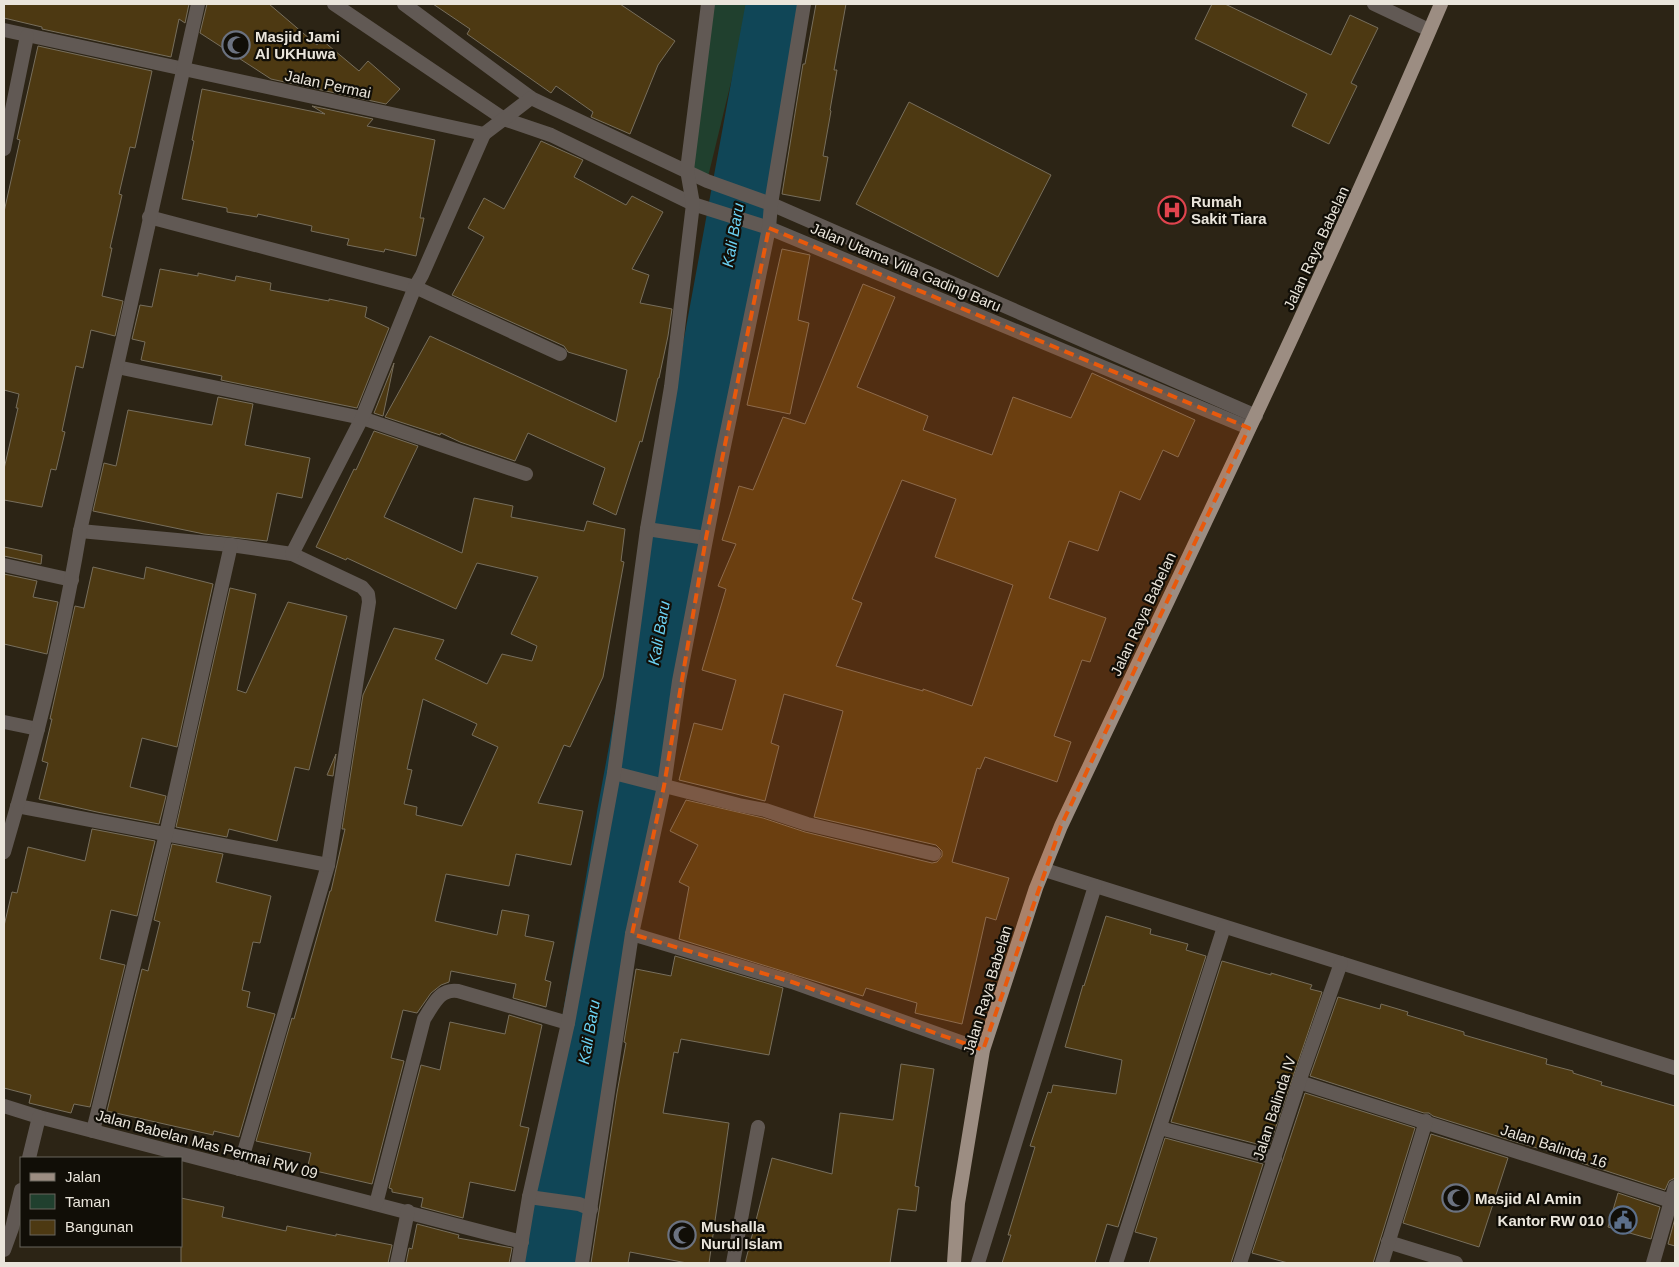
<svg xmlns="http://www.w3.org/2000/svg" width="1679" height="1267" viewBox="0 0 1679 1267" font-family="Arial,sans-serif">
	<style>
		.green { fill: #20402e }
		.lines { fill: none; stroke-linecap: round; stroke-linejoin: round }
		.river { stroke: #104657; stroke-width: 58 }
		.building { fill: #4d3912; stroke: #776e5c; fill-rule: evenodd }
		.minor { stroke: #615954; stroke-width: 14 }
		.primary { stroke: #9c8d82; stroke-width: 14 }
		.marked { fill: #e8590c; fill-opacity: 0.2; stroke: #e8590c; stroke-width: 4; stroke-dasharray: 10 6; stroke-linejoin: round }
		.labels { text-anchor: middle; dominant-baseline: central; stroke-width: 4.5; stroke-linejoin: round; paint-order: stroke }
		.poi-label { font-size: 15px; font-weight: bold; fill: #eae5db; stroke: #110e07; text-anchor: start }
		.street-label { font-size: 15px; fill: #eae5db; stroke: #110e07 }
		.water-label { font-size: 16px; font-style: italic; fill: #6bd1f3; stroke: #110e07 }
	</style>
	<rect width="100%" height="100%" fill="#2c2415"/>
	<!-- green -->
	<path class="green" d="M708,4h42l-43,177 -20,-11z"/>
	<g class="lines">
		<!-- river -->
		<path class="river" d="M550,1263l76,-449 149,-810"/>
	</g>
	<!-- building -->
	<g class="building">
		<path d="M4,4h185l-4,19 -6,-4 -8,38 -129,-28v-2l-38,-9z"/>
		<path d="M207,4h62l48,41 5,-5 37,31 9,-10 32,28 -14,15 -115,-25 -71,-46z"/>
		<path d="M433,4h187l55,37 -17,24 -28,69 -39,-17 2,-5 -37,-26 -5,7 -84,-59 3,-5z"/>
		<path d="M816,4h30l-12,66h3l-7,40 1,1 -8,45 5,1 -8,44 -38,-7 21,-130h2z"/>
		<path d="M1212,4h13l106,51 19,-40 28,13 -27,55 6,3 -28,58 -37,-18 15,-32 -112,-55z"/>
		<path d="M38,46l114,25 -17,77 -5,-1 -11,47 3,1 -12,53h2l-10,48 21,5 -8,35 -24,-6 -8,38 -7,-2 -14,65 3,1 -9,38 -5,-1 -9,38 -38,-7v-31l14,-61h-2l3,-14 -15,-4v-178l16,-72 -3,-1z"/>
		<path d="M202,89l123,25 -13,-8 61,13 -6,7 68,14 -15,78h4l-8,38 -31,-7 -1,3 -37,-7 2,-6 -38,-8 1,-5 -54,-12 -1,3 -30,-5v-4l-45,-9 12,-58 -2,-1z"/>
		<path d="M909,102l142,73 -53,102 -142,-73z"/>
		<path d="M541,141l42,19 -9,17 52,28 6,-9 31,16 -31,57 17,6 -9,28 32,6 -4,27 -9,42h-1l-16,64 -2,-1 -24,74 -23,-11 12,-36 -77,-35 -13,28 -55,-19 -19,-9 -1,2 -55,-18 45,-81 186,86 11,-52 -59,-18 -4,-6 -112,-51 32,-58 -16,-9 16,-30 20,11z"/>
		<path d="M782,249l28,6 -12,65 11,3 -19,91 -43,-9z"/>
		<path d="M160,269l38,7v-3l37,8 1,-5 35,7 -1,7 59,11v-2l38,8 -2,10 24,11 -32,80 -136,-28 1,-4 -81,-16 4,-18 -13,-3 8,-34 12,2z"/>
		<path d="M863,284l32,13 -38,90 71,29 -5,14 69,25 21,-58 58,21 21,-45 103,47 -17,37 -15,-7 -23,50 -20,-9 -22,60 -29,-10 -20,57 57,20 -16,44 -8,-2 -28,76 17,6 -14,40 -72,-25 -5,12 -3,-1 -25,94 57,16 -13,42 -10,-3 -24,107 -47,-11 2,-10 -51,-15 -3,8 -184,-57 10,-52 -10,-5 19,-37 -28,-14 16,-31 77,18 42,14 127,31 5,-1 5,-6v-5l-6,-6 -122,-28 29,-106 -59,-17 -13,49 8,3 -14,55 -86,-21 15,-57 28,7 14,-50 -34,-10 24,-81 -8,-3 18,-42 -14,-4 17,-54 14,4 30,-73 22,7zM902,480l54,19 -21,58 78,28 -41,121 -49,-17v2l-87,-25 26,-63 -10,-4z"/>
		<path d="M394,363l-11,53 -9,-3z"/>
		<path d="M218,397l35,7 -8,41 65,13 -8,40 -25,-5 -10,48 -63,-7 -111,-23 11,-48 12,3 12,-56 84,15z"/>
		<path d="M374,431l44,15 -34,71 78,36 12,-55 39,8 -2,11 73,14 3,-10 38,8 -4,32 3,1 -21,115 -33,70 -6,-2 -26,58 45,8 -12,54 -55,-11 -7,32 -63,-12 -11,47 62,14 5,-25 27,5 -4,21 29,6 -9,38 6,2 -5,25 -33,-9 3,-14 -65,-13 -2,11 -8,3 -10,8 -14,20 -14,-3 -12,48 13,3 -32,123 -65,-15 4,-16 -55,-12 36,-123 2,1 36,-128h1l14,-62h-3l21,-134 31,-67 50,12 -9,19 52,25 15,-30 30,7 5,-15 -26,-12 27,-57 -61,-14 -21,46 -109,-51 -1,2 -30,-13 38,-78 2,1zM423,699l54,25 -5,11 26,12 -36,79 -46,-11 1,-8 -13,-3 8,-34 -5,-1z"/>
		<path d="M4,547l38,8 -1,9 -37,-8z"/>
		<path d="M93,567l51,12 2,-12 67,17 -36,163 -35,-9 -12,49 36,9 -7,28 -62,-12 -58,-13 9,-36 -6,-2 10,-42h-2l25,-113 9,2z"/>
		<path d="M4,574l33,7 -4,16 25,5 -11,52 -43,-10z"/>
		<path d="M230,588l26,6 -19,96 9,3 42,-91 59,14 -38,154 -14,-3 -18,74 -48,-12 -2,8 -51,-10z"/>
		<path d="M336,754l-3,22 -6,-1z"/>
		<path d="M92,829l63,12 -18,75 -26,-6 -11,49 25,6 -35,142 -16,-3 -3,9 -42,-10 2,-8 -27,-7v-162l8,-34 5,1 11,-46 57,14z"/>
		<path d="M172,844l51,10 -7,28 55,14 -11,47 -7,-1 -11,48 8,2 -3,15 28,7 -36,123 -25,-6 -1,4 -106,-24 35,-142 6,2 12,-49 -6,-2z"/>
		<path d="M1106,916l45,13 -1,5 38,10 -2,6 20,6 -88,271 -11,-3 -12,39h-93l9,-28h-3l27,-88 -5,-1 18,-54 3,1 2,-8 63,9 6,-34 -57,-13 18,-62 1,1z"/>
		<path d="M675,956l108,32 -14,67 -88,-16 -3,14 -4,-1 -11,61 66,10 -20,140h-22l-57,-11 -2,11h-37l26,-170 9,-50 -2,-1 12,-73 35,7z"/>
		<path d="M1222,961l49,14v-2l41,12 -2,4 12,3 -53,155 -98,-25z"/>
		<path d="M1338,997l42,12 1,-5 27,8 -1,3 57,17v3l83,24 -1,5 27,7v2l29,9 -1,3 74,21v72l-6,3 -4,9 -83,-27 1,-2 -67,-19 -83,-26 -4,-3h-5l-114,-37z"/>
		<path d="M509,1015l33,10 -22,101 9,2 -14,63 -45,-9 -7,36 -42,-11 2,-9 -31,-6v-3l-3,-1 32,-123 19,5 10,-48 55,12z"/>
		<path d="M901,1064l33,5 -19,117 4,1 -3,24 -18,-2 -8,54h-145l27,-105 60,16 8,-61 53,7z"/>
		<path d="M1305,1093l110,35 -42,135h-85l-36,-10z"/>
		<path d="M1431,1134l77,24 -29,89 -76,-24z"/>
		<path d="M1165,1138l98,26 -32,99h-82l8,-25 -22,-6z"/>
		<path d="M1618,1193l42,14 -9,32 -43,-12z"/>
		<path d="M181,1198l43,9 -2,10 64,14 1,-5 49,10v-2l56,11 -4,18h-207z"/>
		<path d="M1675,1218v28l-7,-2z"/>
		<path d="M417,1224l42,11 -1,3 54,10 -3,15h-103l3,-15 3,1z"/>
	</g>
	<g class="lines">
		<!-- minor -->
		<g class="minor">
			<path d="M334,4l170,115 47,16 142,69 76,24 480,200"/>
			<path d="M404,4l127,94 176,83 64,23 485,212"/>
			<path d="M1374,4l55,26"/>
			<path d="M4,30l480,104 47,-36"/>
			<path d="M4,149l23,-113"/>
			<path d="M149,217l266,70 145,67"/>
			<path d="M117,367l245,51 164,56"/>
			<path d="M647,529l59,9"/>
			<path d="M80,531l151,14 61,9 70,33 6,7 1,8 -41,263 -89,304"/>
			<path d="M292,554l70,-136 53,-131 7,-12 62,-141"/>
			<path d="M4,565l68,15"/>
			<path d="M4,722l34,7"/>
			<path d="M614,773l125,32 26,5 42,14 127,30"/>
			<path d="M17,806l311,59"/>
			<path d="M4,852c31,-105 58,-212 76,-321l118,-527"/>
			<path d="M1045,870l630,198"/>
			<path d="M632,934l160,48 191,68"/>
			<path d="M1299,1082l372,119"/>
			<path d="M4,1106l35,11 483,125"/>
			<path d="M1160,1128l115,30"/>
			<path d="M93,1131l73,-297 65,-289"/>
			<path d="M29,1158l10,-41"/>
			<path d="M529,1197l50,7 12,5"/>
			<path d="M376,1204l48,-185c9,-13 15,-31 34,-28l110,32"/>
			<path d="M1388,1242l68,21"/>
			<path d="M4,1250l8,-22 9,-38"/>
			<path d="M397,1263l11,-52"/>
			<path d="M518,1263l11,-66 39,-174 46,-250 33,-244 24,-142 22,-183 -6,-34 21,-166"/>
			<path d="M582,1263l50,-329 32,-148 15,-105 44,-230 46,-223 2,-24 33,-200"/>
			<path d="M733,1263l25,-136"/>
			<path d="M978,1263l117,-377"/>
			<path d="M1116,1263l108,-336"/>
			<path d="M1240,1263l59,-181 42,-119"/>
			<path d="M1382,1263l44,-142"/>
			<path d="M1653,1263l22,-76"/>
		</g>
		<!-- primary -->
		<path class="primary" d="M954,1263l4,-60 25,-153 53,-162 25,-62c129,-273 261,-544 380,-822"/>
	</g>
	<!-- marked area -->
	<path class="marked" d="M769,228l480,200 -188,398 -78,224 -191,-68 -160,-48 32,-148 42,-248z"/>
	<!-- icons -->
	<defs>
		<g id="mosque-ring" transform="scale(1.4375)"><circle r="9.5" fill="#110e07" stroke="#6b7280" stroke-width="1.5"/><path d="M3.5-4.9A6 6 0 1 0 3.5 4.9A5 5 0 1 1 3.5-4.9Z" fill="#6b7280"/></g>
		<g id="hospital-ring" transform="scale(1.4375)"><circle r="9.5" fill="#110e07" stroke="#e0444e" stroke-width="1.5"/><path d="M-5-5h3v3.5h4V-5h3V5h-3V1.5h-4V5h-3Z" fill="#e0444e"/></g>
		<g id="civic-ring" transform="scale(1.4375)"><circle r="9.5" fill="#110e07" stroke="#5c6f8a" stroke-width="1.5"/><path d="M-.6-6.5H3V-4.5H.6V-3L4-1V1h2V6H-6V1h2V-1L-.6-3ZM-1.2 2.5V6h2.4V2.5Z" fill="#5c6f8a"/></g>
	</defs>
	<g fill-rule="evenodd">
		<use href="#mosque-ring" x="236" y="45"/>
		<use href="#hospital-ring" x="1172" y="210"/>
		<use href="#mosque-ring" x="1456" y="1198"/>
		<use href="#civic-ring" x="1623" y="1220"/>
		<use href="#mosque-ring" x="682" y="1235"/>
	</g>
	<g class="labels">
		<!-- poi labels -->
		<g class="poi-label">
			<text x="255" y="36">Masjid Jami<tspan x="255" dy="17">Al UKHuwa</tspan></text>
			<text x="1191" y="201">Rumah<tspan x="1191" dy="17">Sakit Tiara</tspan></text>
			<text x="1475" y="1198">Masjid Al Amin</text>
			<text x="1604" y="1220" text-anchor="end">Kantor RW 010</text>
			<text x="701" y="1226">Mushalla<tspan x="701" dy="17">Nurul Islam</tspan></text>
		</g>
		<!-- street labels -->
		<g class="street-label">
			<text transform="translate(328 84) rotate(12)">Jalan Permai</text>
			<text transform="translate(1316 248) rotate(-65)">Jalan Raya Babelan</text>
			<text transform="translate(906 267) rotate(23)">Jalan Utama Villa Gading Baru</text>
			<text transform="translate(1143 614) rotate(-65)">Jalan Raya Babelan</text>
			<text transform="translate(987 990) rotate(-73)">Jalan Raya Babelan</text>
			<text transform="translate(1274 1108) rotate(-72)">Jalan Balinda IV</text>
			<text transform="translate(207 1144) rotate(15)">Jalan Babelan Mas Permai RW 09</text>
			<text transform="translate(1554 1146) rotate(18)">Jalan Balinda 16</text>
		</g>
		<!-- water labels -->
		<g class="water-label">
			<text transform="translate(733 235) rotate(-80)">Kali Baru</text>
			<text transform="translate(659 633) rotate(-80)">Kali Baru</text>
			<text transform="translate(589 1032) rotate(-80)">Kali Baru</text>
		</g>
	</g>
	<!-- border -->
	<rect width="1679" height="1267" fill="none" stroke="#eae5db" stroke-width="10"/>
	<!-- legend -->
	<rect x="20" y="1157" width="162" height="90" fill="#110e07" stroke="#68645c"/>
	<rect x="30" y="1173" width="25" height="8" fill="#9c8d82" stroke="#68645c"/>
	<text x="65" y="1182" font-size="15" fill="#eae5db">Jalan</text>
	<rect x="30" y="1194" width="25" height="15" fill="#20402e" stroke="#68645c"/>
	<text x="65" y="1207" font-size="15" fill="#eae5db">Taman</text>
	<rect x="30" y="1220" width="25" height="15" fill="#4d3912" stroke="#68645c"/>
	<text x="65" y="1232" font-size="15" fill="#eae5db">Bangunan</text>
</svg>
